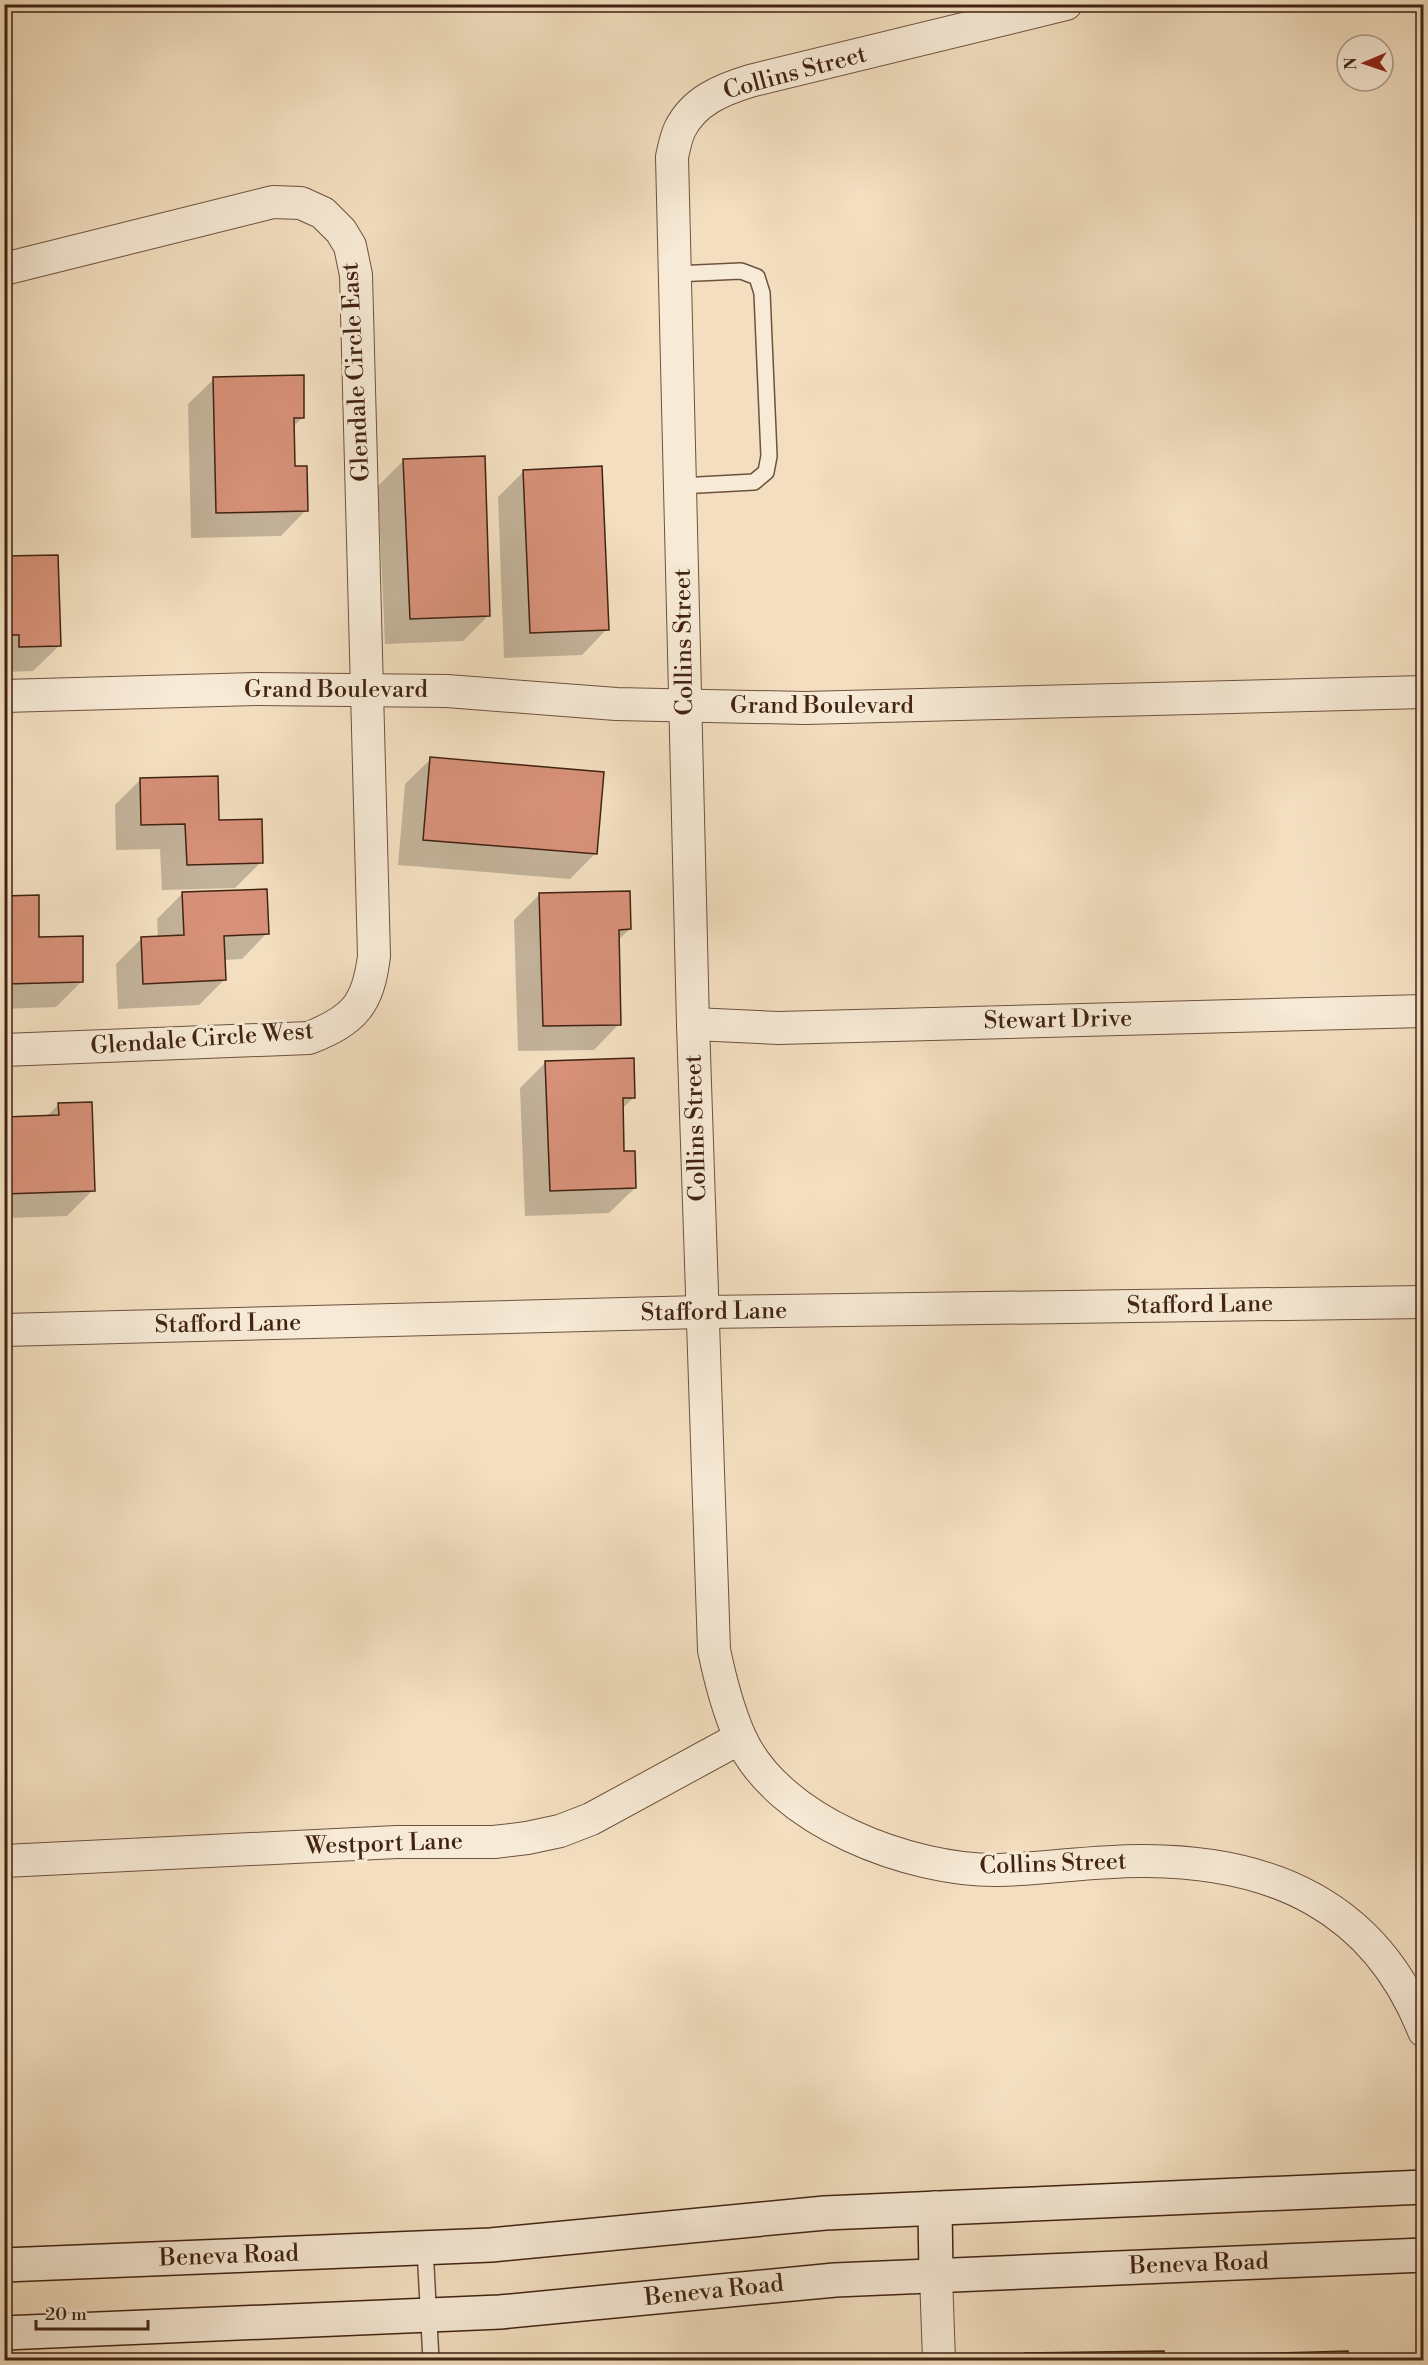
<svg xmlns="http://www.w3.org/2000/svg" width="1428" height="2365" viewBox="0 0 1428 2365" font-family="'Libre Bodoni',serif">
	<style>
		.shadow { fill: #0003 }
		.building { fill: #d79179; stroke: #412311; stroke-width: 1.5 }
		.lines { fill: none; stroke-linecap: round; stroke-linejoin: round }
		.service-casing { stroke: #6e523d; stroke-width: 18 }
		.minor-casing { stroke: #6e523d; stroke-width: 34 }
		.secondary-casing { stroke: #412311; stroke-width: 36 }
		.service { stroke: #f7ead6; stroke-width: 15 }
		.minor { stroke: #f7ead6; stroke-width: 32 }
		.secondary { stroke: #f7ead6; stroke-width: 33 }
		.labels { text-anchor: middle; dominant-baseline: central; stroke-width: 6; stroke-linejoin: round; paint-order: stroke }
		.street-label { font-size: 24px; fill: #412311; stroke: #f7ead6 }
	</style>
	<rect width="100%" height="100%" fill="#f3dfc0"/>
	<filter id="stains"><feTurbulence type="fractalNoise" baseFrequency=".00333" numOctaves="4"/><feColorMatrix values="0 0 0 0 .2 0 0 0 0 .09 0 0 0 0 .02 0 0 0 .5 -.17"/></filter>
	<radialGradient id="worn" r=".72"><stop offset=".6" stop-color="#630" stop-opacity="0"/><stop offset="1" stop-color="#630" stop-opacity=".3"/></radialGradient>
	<!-- shadow -->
	<g class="shadow">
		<path d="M214,379l89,38 -10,10v41l13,42 -25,26 -90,2 -3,-134z"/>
		<path d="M404,460l85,155 -26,26 -78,3 -7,-158z"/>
		<path d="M524,471l83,158 -25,26 -78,3 -6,-161z"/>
		<path d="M4,558l55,88 -26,25 -29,1z"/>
		<path d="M431,759l165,94 -26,26 -172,-14 7,-81z"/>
		<path d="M141,779l77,43 43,40 -26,26 -73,2 -2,-41 -44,1 -1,-45z"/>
		<path d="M182,894l85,39 -25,26 -18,1v20l-25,25 -81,4 -2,-45 25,-25 17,-1 -1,-19z"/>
		<path d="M540,894l90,35 -13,12 2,83 -25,26 -76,1 -4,-131z"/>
		<path d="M4,897l34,41 44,43 -26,26 -52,2z"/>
		<path d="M546,1062l88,35 -13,13 1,43 13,35 -26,25 -84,3 -5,-128z"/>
		<path d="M59,1104l34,86 -26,26 -63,2v-100l42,-1z"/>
		<path d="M1163,2352v8h-144l6,-6z"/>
		<path d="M1346,2352l1,8h-111l5,-5z"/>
	</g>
	<!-- building -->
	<g class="building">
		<path d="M304,375v43h-10l1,48h12l1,45 -92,2 -3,-136z"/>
		<path d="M485,456l5,160 -80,3 -7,-160z"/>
		<path d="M602,466l7,164 -79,3 -7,-163z"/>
		<path d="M58,555l3,91 -42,1v-12h-15v-79z"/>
		<path d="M430,757l174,15 -7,82 -174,-14z"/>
		<path d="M218,776l1,44 43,-1 1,44 -76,2 -2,-41 -44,1 -1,-47z"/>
		<path d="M267,889l2,45 -45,2 2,44 -83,4 -2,-47 43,-2 -2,-43z"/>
		<path d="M630,891l1,38 -12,1 2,95 -78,1 -4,-133z"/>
		<path d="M39,895v42l44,-1v46l-77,2 -2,-88z"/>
		<path d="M634,1058l1,40h-12l1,53h11l1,37 -86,3 -5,-130z"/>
		<path d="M92,1102l3,89 -91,3v-91l1,14 54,-2 -1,-12z"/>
		<path d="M1164,2351v9h-140v-7z"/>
		<path d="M1348,2351v9h-107l-1,-6z"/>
	</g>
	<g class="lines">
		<!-- service casing -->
		<g class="service-casing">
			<g id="service">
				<path d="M675,274l66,-3 16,6 5,16 7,163 -3,16 -12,10 -74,4"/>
				<path d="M425,2248l6,112"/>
			</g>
		</g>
		<!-- minor casing -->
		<g class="minor-casing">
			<g id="minor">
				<path d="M1066,4l-316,77c-29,9 -56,20 -70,48 -4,8 -6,19 -8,28l21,867 21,626c6,29 14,60 26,87 38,85 171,134 258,133 49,-1 99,-10 149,-9 127,1 228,46 277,170"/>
				<path d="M4,269l269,-67 28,1 22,10 18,18 9,15 6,29 18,681c-6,49 -20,64 -65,82l-305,12"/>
				<path d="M4,696l252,-7 191,2 169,13 189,4 619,-16"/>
				<path d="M693,1024l85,4 646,-17"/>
				<path d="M4,1330l697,-18 723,-10"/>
				<path d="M4,1861l393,-19h97l33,-4 33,-7 31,-12 149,-81"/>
				<path d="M936,2276l3,84"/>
			</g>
		</g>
		<!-- secondary casing -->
		<g class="secondary-casing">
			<g id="secondary">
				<path d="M935,2208l1,68"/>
				<path d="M4,2265l487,-20 334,-32 599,-26"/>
				<path d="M4,2333l496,-21 335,-32 589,-25"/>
			</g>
		</g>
		<!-- service -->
		<use href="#service" class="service"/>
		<!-- minor -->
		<use href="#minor" class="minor"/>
		<!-- secondary -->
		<use href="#secondary" class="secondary"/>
	</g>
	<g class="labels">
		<!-- street labels -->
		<g class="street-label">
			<text transform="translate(795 73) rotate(-15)">Collins Street</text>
			<text transform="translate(356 372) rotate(-93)">Glendale Circle East</text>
			<text transform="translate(684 642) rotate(-91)">Collins Street</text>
			<text x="336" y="690">Grand Boulevard</text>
			<text x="822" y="706">Grand Boulevard</text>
			<text transform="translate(1058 1020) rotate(-1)">Stewart Drive</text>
			<text transform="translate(202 1039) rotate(-4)">Glendale Circle West</text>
			<text transform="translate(696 1128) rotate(-92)">Collins Street</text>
			<text transform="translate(1200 1305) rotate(-1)">Stafford Lane</text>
			<text transform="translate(714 1312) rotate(-1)">Stafford Lane</text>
			<text transform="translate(228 1324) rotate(-1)">Stafford Lane</text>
			<text transform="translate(384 1844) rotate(-2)">Westport Lane</text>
			<text transform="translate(1053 1864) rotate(-2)">Collins Street</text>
			<text transform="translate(229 2256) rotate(-2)">Beneva Road</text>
			<text transform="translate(1199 2264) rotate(-2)">Beneva Road</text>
			<text transform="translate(714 2291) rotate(-6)">Beneva Road</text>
		</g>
	</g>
	<!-- margin -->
	<rect width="1428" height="2365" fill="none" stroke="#f3dfc0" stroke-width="24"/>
	<rect x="6" y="6" width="1416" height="2353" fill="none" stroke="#412311" stroke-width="3"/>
	<rect x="12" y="12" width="1404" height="2341" fill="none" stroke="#412311" stroke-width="1.5"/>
	<!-- north arrow -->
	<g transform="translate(1365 63) rotate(268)"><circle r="28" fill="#f7ead6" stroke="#ae9a87" stroke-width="1.5"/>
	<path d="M0-4.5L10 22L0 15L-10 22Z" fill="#8f2418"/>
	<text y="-9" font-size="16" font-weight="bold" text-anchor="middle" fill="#412311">N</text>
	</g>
	<!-- scale -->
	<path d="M36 2320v9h112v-9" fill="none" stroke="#412311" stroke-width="3"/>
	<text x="45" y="2320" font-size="18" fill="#412311" stroke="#f7ead6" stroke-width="4.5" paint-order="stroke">20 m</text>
	<rect width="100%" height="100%" filter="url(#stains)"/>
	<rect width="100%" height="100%" fill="url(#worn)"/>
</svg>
